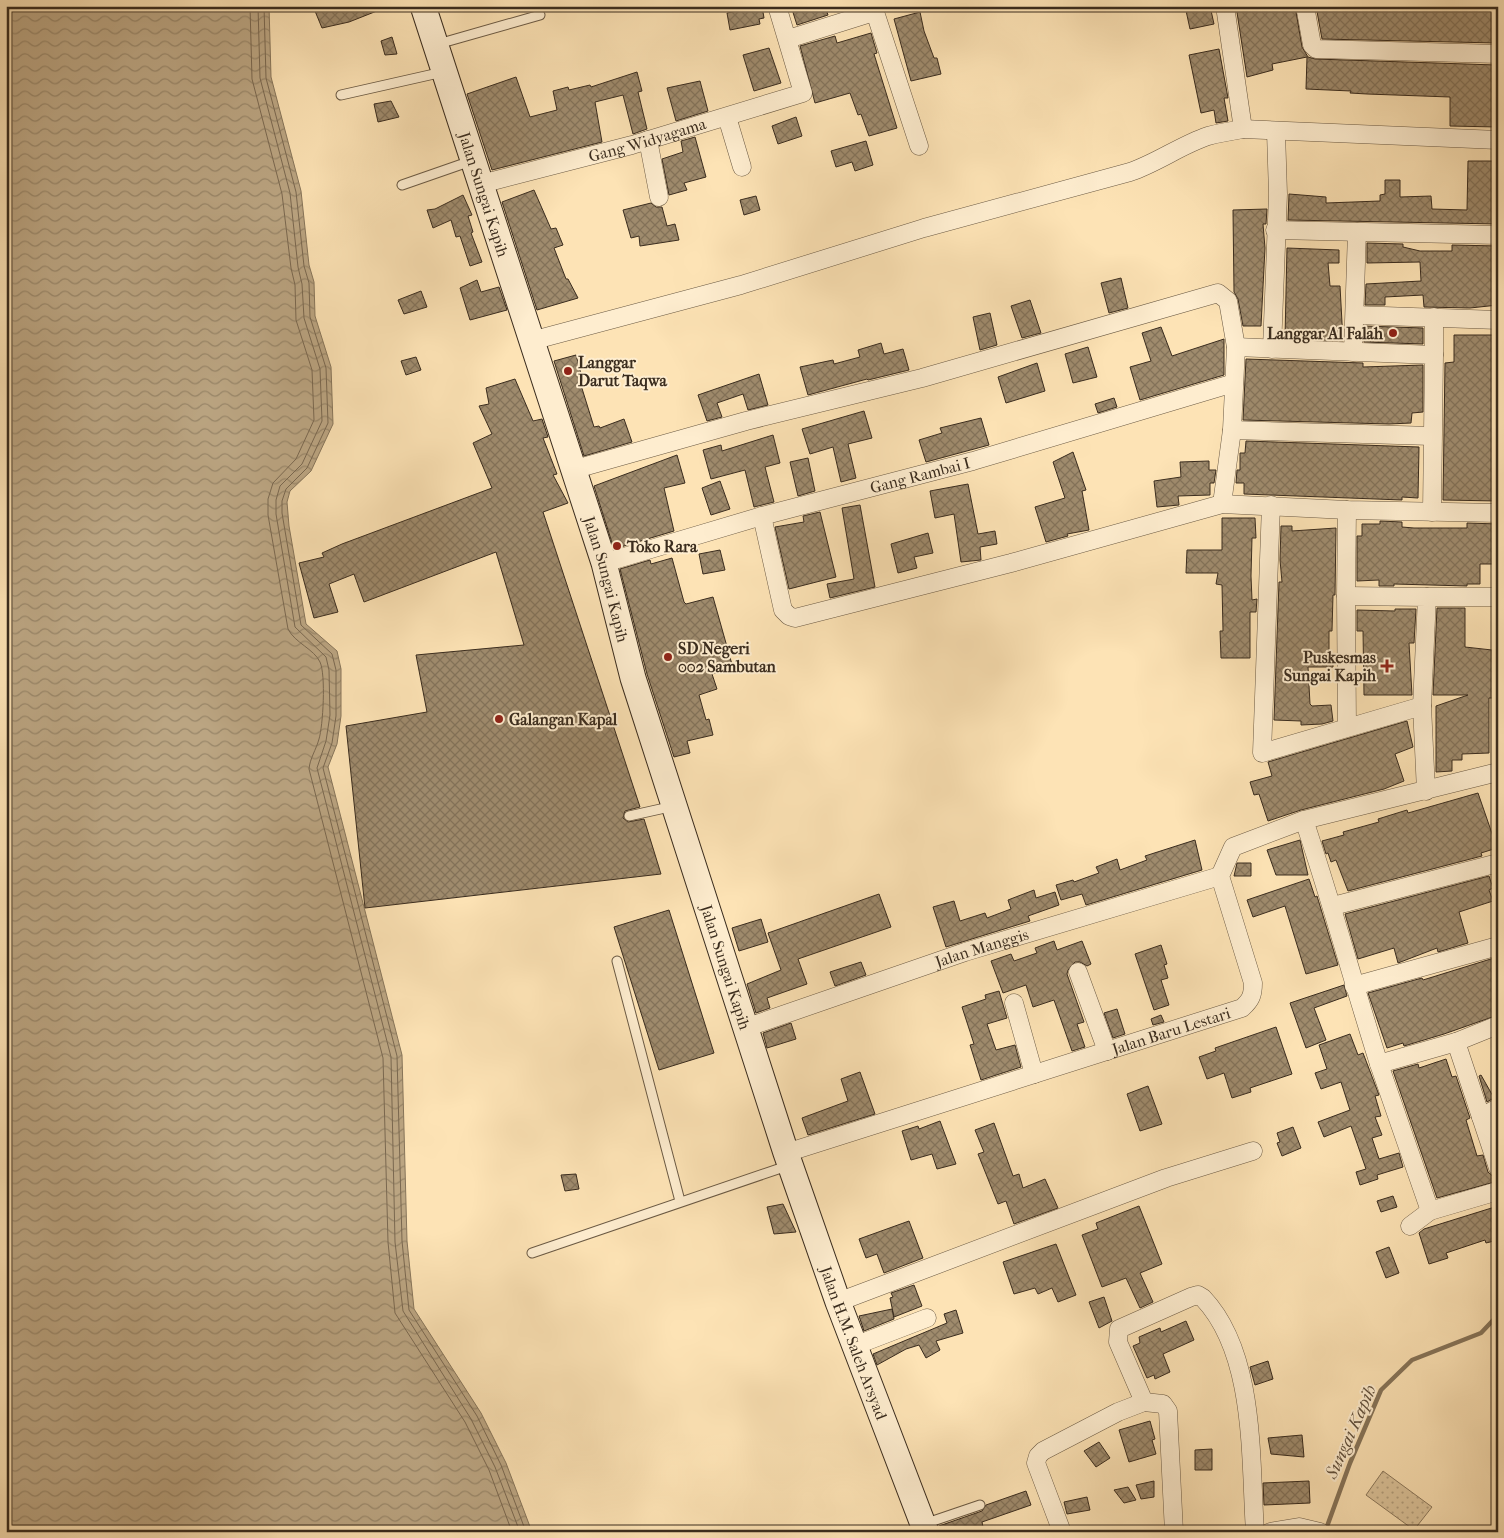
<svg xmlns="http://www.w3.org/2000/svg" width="1504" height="1538" viewBox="0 0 1504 1538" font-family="'IM FELL French Canon',serif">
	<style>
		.grass { fill: url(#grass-dots); stroke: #8b785c }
		.water { fill: url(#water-waves); stroke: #87755a }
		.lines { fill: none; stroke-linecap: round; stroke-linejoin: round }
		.shore { stroke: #7a6850; stroke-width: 1 }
		.stream { stroke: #87755a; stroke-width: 4.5 }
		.building { fill: url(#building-cross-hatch); stroke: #3a2c1e }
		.lane-casing { stroke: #6b5a44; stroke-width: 11 }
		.street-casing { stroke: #6b5a44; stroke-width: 19 }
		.secondary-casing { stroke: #3a2c1e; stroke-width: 27 }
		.lane { stroke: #feedcf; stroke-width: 9 }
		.street { stroke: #feedcf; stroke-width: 18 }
		.secondary { stroke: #feedcf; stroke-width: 25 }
		.poi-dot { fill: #8f2418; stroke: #feedcf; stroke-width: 2 }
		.labels { text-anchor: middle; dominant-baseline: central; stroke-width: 4; stroke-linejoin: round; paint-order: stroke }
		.street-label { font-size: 16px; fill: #3a2c1e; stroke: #feedcf }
		.poi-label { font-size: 16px; font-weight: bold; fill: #3a2c1e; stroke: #feedcf; text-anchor: start }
		.water-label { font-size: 18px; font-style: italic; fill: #61503c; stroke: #feedcf }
	</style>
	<defs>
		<pattern id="grass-dots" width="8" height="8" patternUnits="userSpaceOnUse" patternTransform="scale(1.25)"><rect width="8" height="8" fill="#dcc49b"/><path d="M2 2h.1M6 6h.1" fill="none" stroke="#b39f7e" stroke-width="1.8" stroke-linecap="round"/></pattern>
		<pattern id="water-waves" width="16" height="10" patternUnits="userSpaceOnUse" patternTransform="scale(1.25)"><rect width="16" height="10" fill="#bba582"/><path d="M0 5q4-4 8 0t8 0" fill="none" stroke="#99876a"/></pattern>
		<pattern id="building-cross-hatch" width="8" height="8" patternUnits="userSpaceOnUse" patternTransform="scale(1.25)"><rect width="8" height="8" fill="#9f8b6d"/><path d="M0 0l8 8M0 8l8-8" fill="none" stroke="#837259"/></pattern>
	</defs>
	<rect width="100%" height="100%" fill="#fde3b5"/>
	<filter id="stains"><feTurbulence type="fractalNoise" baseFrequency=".004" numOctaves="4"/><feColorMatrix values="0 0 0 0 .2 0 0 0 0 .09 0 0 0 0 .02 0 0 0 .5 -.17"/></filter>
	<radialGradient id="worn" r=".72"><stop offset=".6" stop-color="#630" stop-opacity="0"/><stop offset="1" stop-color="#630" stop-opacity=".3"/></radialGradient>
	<!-- grass -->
	<path class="grass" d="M1383,1471l49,36 -18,23 -48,-35z"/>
	<!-- water -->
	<path class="water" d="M6,6h263l2,71 30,114 8,74 5,17 1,34 16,51 2,57 -22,47 -21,20 -3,11 2,24 17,98 31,27 4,18v47l-4,28 -9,23 74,288 5,186 7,68 67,104 25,50 26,69h-526z"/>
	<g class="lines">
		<!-- shore -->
		<g class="shore">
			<path d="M250,6l2,73 30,115 9,74 4,17 1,35 16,50 2,50 -18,39 -23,24 -5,16v16l20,114c7,14 26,20 32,33 6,13 3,64 -1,77 -3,11 -9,19 -10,30l74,289 5,184 7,71 70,109 24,48 23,62"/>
			<path d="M258,6l2,72 30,115 8,74 4,17 2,34 16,51 2,52 -20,43 -22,22 -4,14v14l19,113 31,30 3,13 1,45 -4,26 -9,27 74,289 4,185 8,69 68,108 24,48 25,65"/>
			<path d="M264,6l2,72 30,114 8,74 5,17 1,34 16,51 2,55 -21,45 -21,21 -4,12v12l19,112 31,29 4,16v46l-4,27 -9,25 74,288 5,185 7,69 68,106 24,49 25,67"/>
		</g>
		<!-- stream -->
		<path class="stream" d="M1325,1532l25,-69 31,-73 31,-30 69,-27 17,-18"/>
	</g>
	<!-- building -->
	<g class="building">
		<path d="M328,6h59v1l-38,15 -27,6 -7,-17z"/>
		<path d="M762,6l2,12 -5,1 1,5 -30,6 -3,-17z"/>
		<path d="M791,6h34l3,9 -31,10z"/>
		<path d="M1185,6h25l4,18 -24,5z"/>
		<path d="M1236,6h59l7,41 6,10 7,2 181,6 2,62 -48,-1v-29l-83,-3 -17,-1 1,-2 -45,-2 1,-32 -35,7 1,6 -26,7z"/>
		<path d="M1316,6h182l-2,37 -174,-4z"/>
		<path d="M920,12l4,19 10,27h3l4,16 -30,7 -17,-62z"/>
		<path d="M871,33l6,20 -3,1 23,74 -28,8 -8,-22 -3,1 -8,-22 -35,10 -15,-57 35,-10 2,7z"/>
		<path d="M392,37l5,17 -12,1 -4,-14z"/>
		<path d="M769,48l12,35 -27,8 -11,-36z"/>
		<path d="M1219,49l9,49h-4l4,23 -12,2 -2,-13 -13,3 -12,-58z"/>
		<path d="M637,72l5,19 -4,1 9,37 -14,5 -10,-39 -28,7 7,40 -110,28 -25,-76 49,-17 14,40 27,-7 -4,-19 15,-4 1,3 21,-5 1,2z"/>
		<path d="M700,81l8,30 -32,10 -9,-33z"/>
		<path d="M391,101l8,16 -21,5 -4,-18z"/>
		<path d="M796,117l6,19 -24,8 -6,-18z"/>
		<path d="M695,137l11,40 -22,6 3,7 -18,5 -7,-36 21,-7 -2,-11z"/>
		<path d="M866,141l7,24 -18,6 -3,-9 -16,5 -5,-16z"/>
		<path d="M1468,161h30v63l-210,-4 1,-26 37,3v6l54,-2v-6l5,-1v-14h15v17l31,-1 1,13 35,1z"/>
		<path d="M534,190l17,39 5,-1 7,17 -9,3 12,31h2l10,19 -41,12 -35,-108z"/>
		<path d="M463,195l9,20 -4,1 5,16 -2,1 11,29 -12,4 -10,-30 -4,1 -5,-17 -18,8 -6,-18 8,-1z"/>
		<path d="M756,196l4,14 -16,5 -4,-15z"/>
		<path d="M651,203l5,4h6l5,19 8,-2 4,16 -39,6 -1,-10 -8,2 -8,-28z"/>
		<path d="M1267,209l-1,15h-3l2,24 -4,78h-18l-5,-27 -4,-7 -1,-82z"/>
		<path d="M1367,243l36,1v3l17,4h32v-6l46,1v59l-28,3 -46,-1 -1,-12 -38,2v8h-20l1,-21 55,-3 -1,-19 -53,1z"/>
		<path d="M1287,248l52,2v13h-11l2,23h10l3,55 -58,-3z"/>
		<path d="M1121,278l7,30 -19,5 -8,-30z"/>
		<path d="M477,280l4,12 18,-5 8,23 -37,10 -10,-32z"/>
		<path d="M421,291l6,16 -23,7 -6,-14z"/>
		<path d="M1030,300l11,33 -19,5 -11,-32z"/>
		<path d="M990,313l7,32 -17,5 -7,-33z"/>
		<path d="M1364,326l59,2v16l-59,-2z"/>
		<path d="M1161,327l11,29 52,-17v36l-84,25 -10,-33 21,-6 -9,-28z"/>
		<path d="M1454,335h44v166l-55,-1 2,-137 9,-1z"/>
		<path d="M881,343l3,11 19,-5 6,21 -41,10 -1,-1 -59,16 -8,-28 33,-7 1,4 26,-7 -2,-7z"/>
		<path d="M1088,347l9,30 -24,6 -8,-29z"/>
		<path d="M576,355l7,26 -3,1 14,45 5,-1 1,2 24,-9 8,23 -48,14 -30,-95z"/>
		<path d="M416,357l5,13 -15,5 -5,-14z"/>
		<path d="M1246,359l117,4v4l60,-2v47l-11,1 -1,10 -22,1 -146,-4z"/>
		<path d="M1037,363l8,28 -39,12 -8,-26z"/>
		<path d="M759,374l9,31 -20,5 -5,-16 -26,9 5,14 -15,4 -9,-26z"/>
		<path d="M515,379l18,42 9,-2 6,18 -5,1 14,36 -4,1 15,28 -25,9 97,295 -15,4 -2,7 5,4 16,-3 17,55 -296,34 -19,-182 81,-14 -11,-57 108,-10 -28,-93 -132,50 -10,-28 -25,10 9,28 -24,6 -15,-55 25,-6 -2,-4 20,-9 150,-56 -19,-45 19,-9 -13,-28 10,-2 -3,-16z"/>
		<path d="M1114,398l3,9 -19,6 -3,-9z"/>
		<path d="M864,411l8,27 -24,6 8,34 -15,4 -8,-35 -23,7 -8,-25z"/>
		<path d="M981,418l8,27 -63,17 -7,-22 23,-7 -2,-5z"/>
		<path d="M773,435l7,28 -15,4 9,35 -20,5 -9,-37 -34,9 -8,-29 18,-5 1,6z"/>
		<path d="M1246,441l173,6 -1,51 -16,-1v3l-158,-6v-11h-8l1,-13h3v-17h5z"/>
		<path d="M1073,452l13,38 -4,1 7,39 -22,4 1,2 -22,6 -11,-35 30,-9 -12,-36z"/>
		<path d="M677,455l8,28 -21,5 10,43 -60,18 -20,-63z"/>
		<path d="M808,458l7,33 -17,5 -8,-34z"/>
		<path d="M1209,461v9h7l-2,13h-4v12l-32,1 1,9 -22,2 -3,-26 27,-4 -1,-15z"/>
		<path d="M720,481l10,28 -19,6 -9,-27z"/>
		<path d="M968,484l10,50 17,-3 2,13 -17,3 1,13 -20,2 -7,-48 -19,4 -5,-27z"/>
		<path d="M860,505l15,82 -45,11 -3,-14 27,-5 -12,-71z"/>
		<path d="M820,512l16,65 -47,12 -14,-62 29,-5 -1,-6z"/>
		<path d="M1222,518h33l1,20h-4l-1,38 1,24 5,-1 -1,13h-6v46h-29l-1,-27h3l-1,-46 -6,-1 2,-11h-32l1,-23h35z"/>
		<path d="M1380,521l22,1v5l12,1h53v-5l31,1 -3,40h-15v20h-13v2l-73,-2v2h-15v-6l-22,1v-45h5v-12h18z"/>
		<path d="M1281,526h11v5l44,-3 -1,67h-2l-1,36h-3v23h4v13h-25l2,37 2,2 19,-1 2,16 -11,3 -21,1v-4l-27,-1 5,-138h3l-2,-22z"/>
		<path d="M928,533l5,20 -19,4 3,11 -19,5 -7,-29z"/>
		<path d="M720,550l5,20 -22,4 -4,-20z"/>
		<path d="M672,558l12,44 2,2 27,-7 20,71 -21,6 5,15 -18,6 7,25 3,-1 4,16 -26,6 3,12 -16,4 -27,-83 -27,-105 30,-9 1,4z"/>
		<path d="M1437,608h28v39l27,3 1,32h3v16h-7v55l-27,1v6h-10v11l-16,1v-66l32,-11h-35z"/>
		<path d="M1395,609h21l-2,34h-5l3,52h-48l-1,-64h-6v-21l38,1z"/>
		<path d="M1407,721l6,26 -18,7 9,27 -20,8 -83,21 -33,11 -9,-27 -5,1 -4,-13 22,-6 -4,-14z"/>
		<path d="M1478,793l19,55 -16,5 1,3 -134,35 -12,-31 -5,2 -3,-9 -2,1 -4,-13 22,-6 -1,-3 36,-10 -1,-3 29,-9 1,3z"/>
		<path d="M1195,840l7,30 -116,35 -4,-11 -21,6 -5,-15 17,-5 1,2 25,-9 -3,-6 21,-8 3,11 27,-10 -2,-4z"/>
		<path d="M1300,840l8,35h-32l-9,-25z"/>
		<path d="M1237,863h14v13h-17z"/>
		<path d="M1489,876l4,12 -4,2 4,11 -34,11 9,31 -30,9 -1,-4 -39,15 -4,-15 -36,11 -13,-45z"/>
		<path d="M1309,879l6,18 2,-1 21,69 -32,9 -21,-68 -32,11 -6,-17z"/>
		<path d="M1034,890l2,8 19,-6 4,13 -31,11 2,5 -84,26 -13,-40 21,-6 6,20 25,-8 2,5 24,-9 -3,-9z"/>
		<path d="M879,894l12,33 -93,32 9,25 -40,14 3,10 -14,5 -9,-29 34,-14 -13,-37z"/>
		<path d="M669,910l45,143 -55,17 -45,-143z"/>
		<path d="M761,919l7,23 -29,9 -7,-23z"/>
		<path d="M1054,941l3,9 25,-9 9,23 -4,2 -7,-4h-5l-7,8 -1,4 17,48 -7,2 8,23 -13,4 -18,-51 -21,7 -7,-22 -23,8 -12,-32 20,-7 3,7 23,-8 -2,-5z"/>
		<path d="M1161,945l6,19 -3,1 4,13 -7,2 8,25 -15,5 -19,-56z"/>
		<path d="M1494,958l4,9v48l-54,19 -40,12 -1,-3 -16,5 -19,-55 54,-15 1,2z"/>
		<path d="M861,962l5,13 -31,11 -5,-14z"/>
		<path d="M1344,985l3,11 -33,12 12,32 -20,8 -16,-45z"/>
		<path d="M999,991l8,27 -20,6 9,26 19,-5 6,22 -40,13 -11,-35 4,-1 -12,-37 24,-8 -1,-4z"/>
		<path d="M1117,1009l8,25 -12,4 -9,-25z"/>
		<path d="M1161,1015l3,7 -11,3 -2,-6z"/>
		<path d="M791,1023l5,16 -29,9 -4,-15z"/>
		<path d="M1276,1027l16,47 -42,14 1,4 -19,6 -8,-25 -17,6 -8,-22 17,-6 -1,-3z"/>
		<path d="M1350,1034l8,21 5,-2 16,42 -4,1 6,20 -6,1 7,18 -10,3 7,21 20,-6 4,14 -26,8 1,4 -18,6 -4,-13 10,-3 -15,-43 -27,11 -6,-15 32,-12 -9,-28 -20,7 -6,-16 12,-4 -8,-24z"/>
		<path d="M1446,1059l6,18 4,-1 14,42 -4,2 11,36 6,-1 5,17 10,9 -61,17 -44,-127 25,-7 1,4z"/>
		<path d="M860,1072l15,42 -67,21 -6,-17 46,-17 -7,-22z"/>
		<path d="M1481,1075l13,23 -7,4 -8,-26z"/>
		<path d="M1148,1086l14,38 -22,7 -13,-37z"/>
		<path d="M940,1121l16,43 -19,5 -5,-15 -21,6 -9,-29 16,-5 1,3z"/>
		<path d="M994,1123l19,53 6,-2 4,14 22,-9 13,29 -44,16 -8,-23 -8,3 -20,-50 6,-2 -9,-22z"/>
		<path d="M1293,1127l8,21 -19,8 -5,-13 3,-1 -3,-9z"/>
		<path d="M576,1174l3,15 -14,2 -4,-16z"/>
		<path d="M1393,1196l4,11 -16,5 -4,-11z"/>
		<path d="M783,1204l13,28 -22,2 -7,-27z"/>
		<path d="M1139,1206l23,58 -22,9 13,29 -13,6 -14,-30 -24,9 -20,-52 16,-6 -2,-6z"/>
		<path d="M1498,1206v34l-12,3 -1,-3 -39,13 2,5 -19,6 -10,-31 5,-4z"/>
		<path d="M909,1221l14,37 -39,15 -7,-19 -11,4 -7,-19z"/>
		<path d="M1056,1244l20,51 -18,7 -6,-14 -14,6 -3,-6 -21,6 -11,-32z"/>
		<path d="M1389,1247l10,26 -13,5 -10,-26z"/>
		<path d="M914,1285l8,21 -28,11 -4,-19 3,-1 -2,-4z"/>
		<path d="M1104,1297l8,24 -13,7 -10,-26z"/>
		<path d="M892,1309l2,10 -30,12 -5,-15z"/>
		<path d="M956,1310l7,23 -27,8 4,9 -14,8 -7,-13 -13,4 -29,16 -4,-11 74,-31 -3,-9z"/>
		<path d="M1186,1321l8,19 -31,14 7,18 -15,7 -1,-4 -7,3 -14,-32 7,-3 -1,-6 21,-9 1,4z"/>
		<path d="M1268,1361l5,18 -18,6 -5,-18z"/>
		<path d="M1150,1421l5,18 -3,1 4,14 -27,8 -10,-32z"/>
		<path d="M1302,1435l2,22 -33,-3 -3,-16z"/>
		<path d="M1099,1442l11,16 -14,9 -12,-16z"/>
		<path d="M1212,1449v21h-17v-20z"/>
		<path d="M1154,1481v16l-13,2 -5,-14z"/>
		<path d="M1309,1481l1,22 -46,2 -1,-22z"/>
		<path d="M1128,1487l8,13 -12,3 -10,-13z"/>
		<path d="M1026,1491l5,14 -49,17 2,10h-44l-1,-6 43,-15 4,-6z"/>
		<path d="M1087,1497l3,13 -23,4 -3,-12z"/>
	</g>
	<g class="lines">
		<!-- lane casing -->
		<g class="lane-casing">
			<g id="lane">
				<path d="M438,44l102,-29"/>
				<path d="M341,95l102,-23"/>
				<path d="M402,185l69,-24"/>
				<path d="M629,816l45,-10"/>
				<path d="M617,961l63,240"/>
				<path d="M532,1253l258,-88"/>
				<path d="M924,1524l56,-19"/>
			</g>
		</g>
		<!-- street casing -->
		<g class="street-casing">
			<g id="street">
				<path d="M873,6l46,140"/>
				<path d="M1225,6l18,123"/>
				<path d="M1305,6l7,39 4,4 182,5"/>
				<path d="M788,39l86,-27"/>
				<path d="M727,117l15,50"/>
				<path d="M648,140l11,57"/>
				<path id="s1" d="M481,184l151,-39 171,-52 -26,-87"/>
				<path d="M1275,230l223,5"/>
				<path d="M1355,315l143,5"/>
				<path d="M531,341l210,-56 183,-57 206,-56c27,-9 51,-27 78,-36 11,-3 23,-5 35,-7l255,11"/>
				<path d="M1236,347l198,8 -2,157"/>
				<path d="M1272,349l6,-155 -2,-62"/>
				<path d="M1353,352l4,-120"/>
				<path d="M1434,355v-38"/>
				<path d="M1232,430l200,6"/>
				<path d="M572,470l174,-49 176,-43 296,-85 10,8 8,46 -4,83 -10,74"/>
				<path d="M1271,505l-9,248 160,-47 4,85"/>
				<path d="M762,516l21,94 6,6 6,2 216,-55 211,-59 125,6 151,3"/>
				<path id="s2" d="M604,563l158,-47 211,-55 261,-78"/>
				<path d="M1346,596l1,-86"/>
				<path d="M1427,597h71"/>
				<path d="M1347,727l-1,-131 81,1 -5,109"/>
				<path d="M1304,820c27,80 49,162 75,244"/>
				<path d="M1333,906l165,-43"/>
				<path d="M1078,972l29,79"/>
				<path d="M1354,986l144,-40"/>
				<path d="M1014,1003l20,71"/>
				<path id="s3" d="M745,1028l220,-76 255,-76"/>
				<path d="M1456,1042l42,-17"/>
				<path d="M1498,1108l-17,9 17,51"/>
				<path id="s4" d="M786,1153l456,-145c9,-8 11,-13 11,-25l-33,-107 13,-29 71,-27 194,-48"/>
				<path d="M1430,1211l-51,-147 77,-22 25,75"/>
				<path d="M1410,1226l20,-15 68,-20"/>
				<path d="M838,1302l328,-124 87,-27"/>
				<path d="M854,1346l73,-28"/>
				<path d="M1144,1402l-26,-60 1,-13 72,-32 7,-2 5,3c53,56 47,161 52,234"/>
				<path d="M1062,1532l-26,-69 2,-7 5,-5 75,-39 26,-10 19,2 5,7 6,121"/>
				<path d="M1270,1532l29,-5 21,5"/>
			</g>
		</g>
		<!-- secondary casing -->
		<g class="secondary-casing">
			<g id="secondary">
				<path id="s5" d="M423,6l181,557 29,115 153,475 52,149 88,230"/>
			</g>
		</g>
		<!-- lane -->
		<use href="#lane" class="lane"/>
		<!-- street -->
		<use href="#street" class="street"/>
		<!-- secondary -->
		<use href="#secondary" class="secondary"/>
	</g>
	<!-- markers -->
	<g class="poi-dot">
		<circle cx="1393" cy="333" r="5"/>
		<circle cx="568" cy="371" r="5"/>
		<circle cx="617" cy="546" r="5"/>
		<circle cx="668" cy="657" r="5"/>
		<path d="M1384.5 658.5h5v5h5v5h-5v5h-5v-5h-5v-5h5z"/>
		<circle cx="499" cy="719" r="5"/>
	</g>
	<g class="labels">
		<!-- street labels -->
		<g class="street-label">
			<text stroke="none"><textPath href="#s1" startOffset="172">Gang Widyagama</textPath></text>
			<text stroke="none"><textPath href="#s5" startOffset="198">Jalan Sungai Kapih</textPath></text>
			<text stroke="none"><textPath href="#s2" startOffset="328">Gang Rambai I</textPath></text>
			<text stroke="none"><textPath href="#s5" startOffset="602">Jalan Sungai Kapih</textPath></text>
			<text stroke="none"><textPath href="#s3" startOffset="250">Jalan Manggis</textPath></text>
			<text stroke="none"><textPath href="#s5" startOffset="1008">Jalan Sungai Kapih</textPath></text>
			<text stroke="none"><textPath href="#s4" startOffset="404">Jalan Baru Lestari</textPath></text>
			<text stroke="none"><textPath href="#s5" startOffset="1405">Jalan H.M. Saleh Arsyad</textPath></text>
		</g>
		<!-- poi labels -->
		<g class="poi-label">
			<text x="1383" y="333" text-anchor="end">Langgar Al Falah</text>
			<text x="578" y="362">Langgar<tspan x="578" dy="18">Darut Taqwa</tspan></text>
			<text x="627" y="546">Toko Rara</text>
			<text x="678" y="648">SD Negeri<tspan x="678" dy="18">002 Sambutan</tspan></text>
			<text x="1376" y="657" text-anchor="end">Puskesmas<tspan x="1376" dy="18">Sungai Kapih</tspan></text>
			<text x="509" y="719">Galangan Kapal</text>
		</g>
		<!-- water labels -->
		<g class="water-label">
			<text transform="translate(1351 1432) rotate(-66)">Sungai Kapih</text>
		</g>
	</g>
	<!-- margin -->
	<rect width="1504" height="1538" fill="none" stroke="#fde3b5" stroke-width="25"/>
	<rect x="8" y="8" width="1489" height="1523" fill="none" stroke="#3a2c1e" stroke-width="2.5"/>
	<rect x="12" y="12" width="1479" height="1513" fill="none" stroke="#3a2c1e"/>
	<rect width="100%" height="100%" filter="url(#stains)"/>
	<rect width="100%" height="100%" fill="url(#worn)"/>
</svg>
